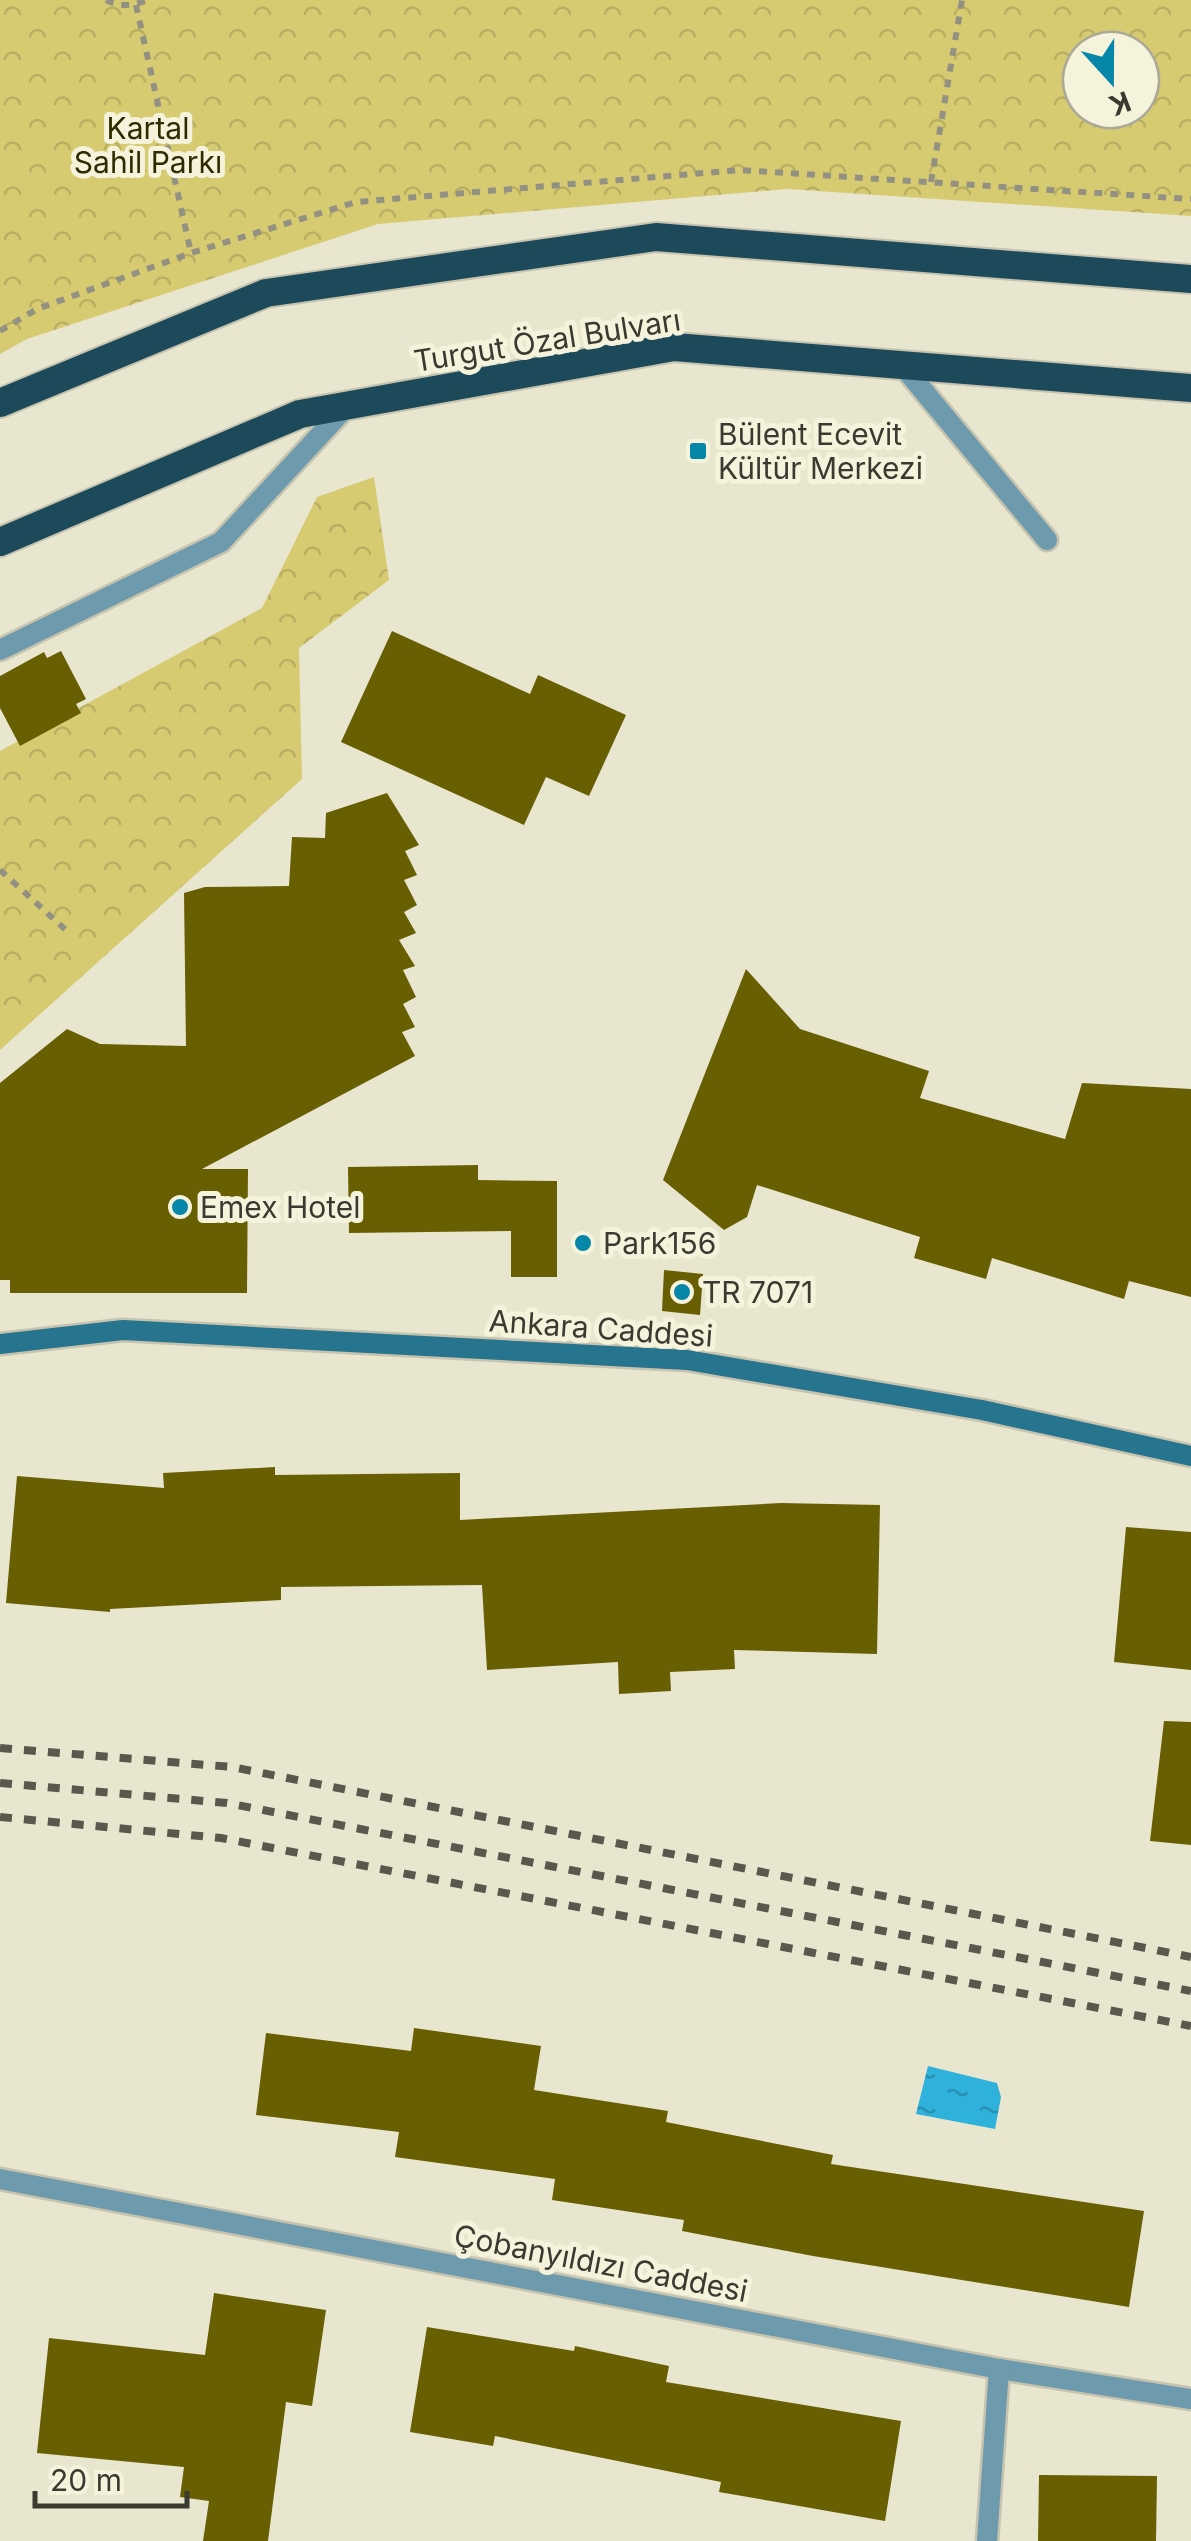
<svg xmlns="http://www.w3.org/2000/svg" width="1191" height="2541" viewBox="0 0 1191 2541" font-family="Inter,sans-serif">
	<style>
		.forest { fill: url(#forest-crowns); fill-rule: evenodd }
		.water { fill: url(#water-ripples) }
		.building { fill: #685e02 }
		.lines { fill: none; stroke-linecap: round; stroke-linejoin: round }
		.service-casing { stroke: #c6c4af; stroke-width: 25 }
		.minor-casing { stroke: #c6c4af; stroke-width: 25 }
		.secondary-casing { stroke: #c6c4af; stroke-width: 25 }
		.trunk-casing { stroke: #c6c4af; stroke-width: 32 }
		.path { stroke: #939181; stroke-width: 6; stroke-dasharray: 8 8; stroke-linecap: butt }
		.service { stroke: #6d9aac; stroke-width: 20 }
		.minor { stroke: #6d9aac; stroke-width: 20 }
		.secondary { stroke: #27748f; stroke-width: 20 }
		.trunk { stroke: #1c4a5a; stroke-width: 28 }
		.rail { stroke: #59584d; stroke-width: 8; stroke-dasharray: 12 12; stroke-linecap: butt }
		.poi-dot { fill: #0686a9; stroke: #f6f3dc; stroke-width: 4 }
		.labels { text-anchor: middle; dominant-baseline: central; stroke-width: 10; stroke-linejoin: round; paint-order: stroke }
		.park-label { font-size: 30px; fill: #302a00; stroke: #f6f3dc }
		.street-label { font-size: 30px; fill: #3b3a31; stroke: #f6f3dc }
		.poi-label { font-size: 30px; fill: #3b3a31; stroke: #f6f3dc; text-anchor: start }
	</style>
	<defs>
		<pattern id="forest-crowns" width="20" height="18" patternUnits="userSpaceOnUse" patternTransform="scale(2.5)"><rect width="20" height="18" fill="#d7cb72"/><path d="M2 6a3 3 0 1 1 6 0M12 15a3 3 0 1 1 6 0" fill="none" stroke="#b9af63"/></pattern>
		<pattern id="water-ripples" width="26" height="14" patternUnits="userSpaceOnUse" patternTransform="scale(2.5)"><rect width="26" height="14" fill="#2eb2dc"/><path d="M2 4q2-2 4 0t4 0M15 11q2-2 4 0t4 0" fill="none" stroke="#2892b3"/></pattern>
	</defs>
	<rect width="100%" height="100%" fill="#e9e6cf"/>
	<!-- forest -->
	<g class="forest">
		<path d="M0,0h1191v216l-404,-27 -409,35 -351,115 -27,15zM1141,50v60h-60v-60z"/>
		<path d="M374,477l15,103 -90,68 3,131 -302,271v-299l262,-143 55,-111z"/>
	</g>
	<!-- water -->
	<path class="water" d="M928,2066l69,17 4,14 -6,32 -79,-15z"/>
	<!-- building -->
	<g class="building">
		<path d="M392,631l138,63 8,-19 88,40 -37,81 -43,-19 -22,48 -183,-83z"/>
		<path d="M61,651l25,48 -10,5 5,9 -61,33 -20,-38v-32l44,-24 3,6z"/>
		<path d="M387,793l32,52 -14,6 12,24 -13,5 13,25 -13,7 12,21 -17,7 16,26 -12,4 13,27 -13,7 12,23 -13,5 13,24 -213,113h46l-1,124h-237v-13h-10v-197l67,-54 33,15 86,2 -2,-153 21,-6 84,-1 3,-49 33,1 1,-25z"/>
		<path d="M746,969l54,60 129,42 -9,27 145,41 17,-56 109,6v208l-62,-16 -5,18 -132,-41 -6,21 -72,-21 6,-21 -163,-52 -10,32 -23,13 -61,-50z"/>
		<path d="M478,1165v15l79,1v96h-46v-46l-162,2 -1,-66z"/>
		<path d="M664,1270l39,4 -3,41 -38,-4z"/>
		<path d="M275,1467v8l185,-2v47l321,-17 99,2 -3,149 -143,-4 1,19 -65,3 1,19 -52,3 -1,-32 -131,8 -5,-85 -201,2v13l-171,9v3l-104,-9 11,-127 147,12 -1,-15z"/>
		<path d="M1126,1527l65,5v138l-77,-8z"/>
		<path d="M1164,1721l27,1v123l-41,-4z"/>
		<path d="M414,2028l127,18 -7,44 134,21 -2,11 167,33 -2,9 313,47 -15,96 -316,-51 -131,-25 2,-11 -132,-20 3,-21 -160,-22 4,-25 -143,-17 10,-82 145,18z"/>
		<path d="M214,2293l112,17 -14,96 -26,-4 -18,139h-65l6,-40 -29,-4 4,-30 -147,-14 12,-115 156,17z"/>
		<path d="M427,2327l147,24 1,-5 94,20 -3,16 235,39 -16,100 -166,-29 2,-10 -226,-46 -2,10 -83,-14z"/>
		<path d="M1039,2475l118,1 -1,65h-118z"/>
	</g>
	<g class="lines">
		<!-- service casing -->
		<g class="service-casing">
			<g id="service">
				<path d="M902,365l145,175"/>
				<path d="M0,650l221,-108 126,-136"/>
			</g>
		</g>
		<!-- minor casing -->
		<g class="minor-casing">
			<g id="minor">
				<path d="M0,2179l999,190 192,30"/>
				<path d="M987,2541l12,-172"/>
			</g>
		</g>
		<!-- secondary casing -->
		<g class="secondary-casing">
			<path id="secondary" d="M0,1344l123,-14 564,30 295,50 209,46"/>
		</g>
		<!-- trunk casing -->
		<g class="trunk-casing">
			<g id="trunk">
				<path d="M0,403l266,-110 390,-56 535,42"/>
				<path d="M0,542l300,-128 374,-67 517,41"/>
			</g>
		</g>
		<!-- path -->
		<g class="path">
			<path d="M106,0c13,7 28,6 41,0"/>
			<path d="M136,5l55,248"/>
			<path d="M931,182l31,-182"/>
			<path d="M0,331l37,-22 154,-56 165,-51 384,-32 451,29"/>
			<path d="M0,870l68,62"/>
		</g>
		<!-- service -->
		<use href="#service" class="service"/>
		<!-- minor -->
		<use href="#minor" class="minor"/>
		<!-- secondary -->
		<use href="#secondary" class="secondary"/>
		<!-- trunk -->
		<use href="#trunk" class="trunk"/>
		<!-- rail -->
		<g class="rail">
			<path d="M0,1748l232,19 959,190"/>
			<path d="M0,1783l227,20 964,188"/>
			<path d="M0,1817l221,21 970,188"/>
		</g>
	</g>
	<!-- markers -->
	<g class="poi-dot">
		<rect x="688" y="441" width="20" height="20" rx="5"/>
		<circle cx="180" cy="1207" r="10"/>
		<circle cx="583" cy="1243" r="10"/>
		<circle cx="682" cy="1292" r="10"/>
	</g>
	<g class="labels">
		<!-- park labels -->
		<g class="park-label">
			<text x="148" y="128">Kartal<tspan x="148" dy="34">Sahil Parkı</tspan></text>
		</g>
		<!-- street labels -->
		<g class="street-label">
			<text transform="translate(547 340) rotate(-9)">Turgut Özal Bulvarı</text>
			<text transform="translate(601 1328) rotate(4)">Ankara Caddesi</text>
			<text transform="translate(601 2263) rotate(11)">Çobanyıldızı Caddesi</text>
		</g>
		<!-- poi labels -->
		<g class="poi-label">
			<text x="718" y="434">Bülent Ecevit<tspan x="718" dy="34">Kültür Merkezi</tspan></text>
			<text x="200" y="1207">Emex Hotel</text>
			<text x="603" y="1243">Park156</text>
			<text x="702" y="1292">TR 7071</text>
		</g>
	</g>
	<!-- north arrow -->
	<g transform="translate(1111 80) rotate(159)"><circle r="48" fill="#f6f3dc" stroke="#aba998" stroke-width="2.5"/>
	<path d="M0-8L18 38L0 25L-18 38Z" fill="#0686a9"/>
	<text y="-15" font-size="28" font-weight="bold" text-anchor="middle" fill="#3b3a31">K</text>
	</g>
	<!-- scale -->
	<path d="M35 2491v15h152v-15" fill="none" stroke="#3b3a31" stroke-width="5"/>
	<text x="50" y="2491" font-size="30" fill="#3b3a31" stroke="#f6f3dc" stroke-width="8" paint-order="stroke">20 m</text>
</svg>
